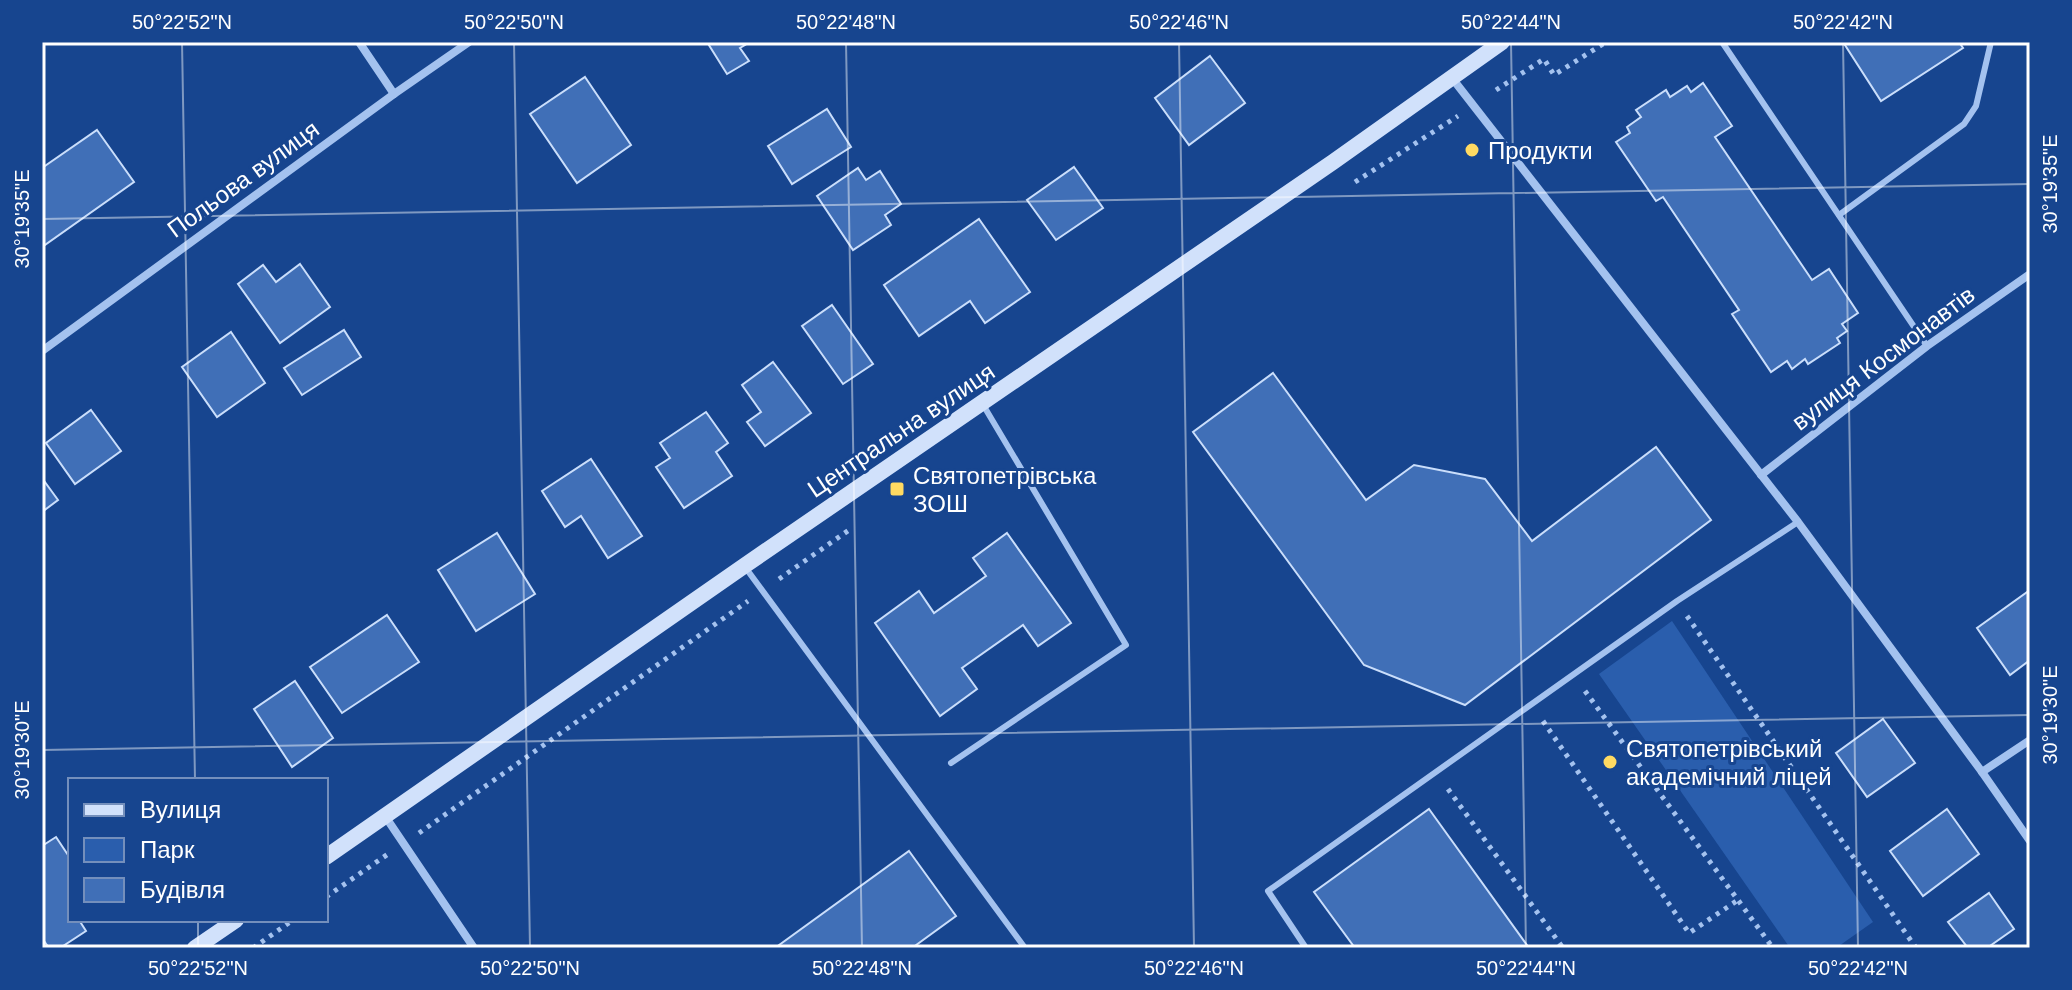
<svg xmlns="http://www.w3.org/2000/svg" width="2072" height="990" viewBox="0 0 2072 990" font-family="Arial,sans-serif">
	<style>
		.green { fill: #2a5ead }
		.building { fill: #406fb7; stroke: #cadefb; stroke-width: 2 }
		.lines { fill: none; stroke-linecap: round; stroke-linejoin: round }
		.path { stroke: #a4c2ef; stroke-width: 5; stroke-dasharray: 4 6; stroke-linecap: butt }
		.service { stroke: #a4c2ef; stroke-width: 6 }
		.minor { stroke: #a4c2ef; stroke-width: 8 }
		.secondary { stroke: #d1e1fb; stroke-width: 16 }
		.ticks { fill: none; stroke: #fff; stroke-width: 2; stroke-opacity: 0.45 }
		.poi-dot { fill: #ffda62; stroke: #17458f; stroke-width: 3 }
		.labels { text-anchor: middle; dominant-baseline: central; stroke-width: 6; stroke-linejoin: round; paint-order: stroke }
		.poi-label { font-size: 24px; fill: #fff; stroke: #17458f; text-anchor: start }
		.street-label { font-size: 24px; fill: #fff; stroke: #17458f }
		.neatline { fill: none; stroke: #fff; stroke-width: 3 }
		.ticks-label { font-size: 20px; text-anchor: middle; fill: #fff }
	</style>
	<rect width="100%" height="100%" fill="#17458f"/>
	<!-- green -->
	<path class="green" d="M1672,621l201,301 -37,26h-46l-191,-274z"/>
	<!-- building -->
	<g class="building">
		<path d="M707,42h43l-10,6 9,13 -22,13z"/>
		<path d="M1843,42h116l4,6 -82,53z"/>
		<path d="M1210,56l35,47 -56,42 -34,-47z"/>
		<path d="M585,77l46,68 -54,38 -47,-69z"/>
		<path d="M1703,83l29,43 -17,11 97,143 17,-11 29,44 -16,11 5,7 -10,7 3,5 -32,21 -3,-5 -13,10 -5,-8 -16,11 -39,-58 7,-4 -76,-113 -7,4 -40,-59 14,-9 -3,-6 14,-10 -5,-7 30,-20 4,7 17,-11 4,6z"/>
		<path d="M827,109l24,38 -59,37 -24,-38z"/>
		<path d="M97,130l37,52 -92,65v-79z"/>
		<path d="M1074,167l29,41 -47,32 -29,-40z"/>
		<path d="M858,168l8,12 14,-9 21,33 -16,11 6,10 -38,25 -36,-54z"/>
		<path d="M979,219l51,73 -45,31 -15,-22 -51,35 -35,-51z"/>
		<path d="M300,264l30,43 -50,36 -42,-59 25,-19 13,17z"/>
		<path d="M832,305l41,59 -30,20 -41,-58z"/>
		<path d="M344,330l17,27 -59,38 -18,-27z"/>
		<path d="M231,332l34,51 -48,34 -35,-50z"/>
		<path d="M773,362l38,51 -46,33 -18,-24 14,-10 -19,-27z"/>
		<path d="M1273,373l93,127 48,-35 71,14 47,62 124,-94 55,73 -246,185 -101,-40 -171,-233z"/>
		<path d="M91,410l30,41 -46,33 -29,-41z"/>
		<path d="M706,412l22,31 -12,9 16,24 -48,32 -28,-41 14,-9 -10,-15z"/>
		<path d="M591,459l51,77 -34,22 -27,-42 -16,11 -23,-36z"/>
		<path d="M42,478l16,22 -16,12z"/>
		<path d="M497,533l38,61 -59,37 -38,-61z"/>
		<path d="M1007,533l64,90 -33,23 -15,-21 -61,43 15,21 -37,27 -65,-93 44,-32 15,22 52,-37 -13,-18z"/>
		<path d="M2030,590v70l-20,15 -33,-47z"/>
		<path d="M387,615l32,47 -77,51 -32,-46z"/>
		<path d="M295,681l38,57 -41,29 -38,-58z"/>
		<path d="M1883,719l32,44 -48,34 -31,-44z"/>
		<path d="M1429,809l100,139h-174l-41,-56z"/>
		<path d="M1947,809l32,45 -56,42 -33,-45z"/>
		<path d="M56,837l14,21v62h9l7,11 -26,17h-11l-7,-10v-92z"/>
		<path d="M909,851l47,65 -44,32h-137z"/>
		<path d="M1989,893l25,36 -27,19h-19l-20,-26z"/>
	</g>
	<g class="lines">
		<!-- path -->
		<g class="path">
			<path d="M1496,90l48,-31 10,16 52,-33"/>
			<path d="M1355,182l103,-66"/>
			<path d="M779,579l70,-49"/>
			<path d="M1687,616l229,332"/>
			<path d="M1585,691l188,257"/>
			<path d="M1543,721l146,212 49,-33"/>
			<path d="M1448,789l115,159"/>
			<path d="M419,833l329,-232"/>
			<path d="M326,897l62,-43"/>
			<path d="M253,948l40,-28"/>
		</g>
		<!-- service -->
		<g class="service">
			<path d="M1722,42l205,304"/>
			<path d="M1839,215l125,-91 12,-18 15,-64"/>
			<path d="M745,567l280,381"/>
			<path d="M951,763l175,-118 -144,-242"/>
			<path d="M1306,948l-38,-57 409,-290 121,-79"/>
		</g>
		<!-- minor -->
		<g class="minor">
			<path d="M359,42l35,52"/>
			<path d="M1452,78l346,444 184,250 48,69"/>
			<path d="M42,351l352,-257 75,-52"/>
			<path d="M1761,475l166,-129 103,-72"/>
			<path d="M1982,772l48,-32"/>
			<path d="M385,816l89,132"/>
		</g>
		<!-- secondary -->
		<g class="secondary">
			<path d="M326,857l418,-291 589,-404 169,-120"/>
			<path d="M195,948l41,-28"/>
		</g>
	</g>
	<!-- ticks -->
	<path class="ticks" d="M182,42l13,738M514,42l16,906M846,42l16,906M1179,42l15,906M1511,42l15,906M1843,42l15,906M42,219l1988,-35M42,750l1988,-35M198,920v28"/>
	<!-- markers -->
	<g class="poi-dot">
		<circle cx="1472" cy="150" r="8"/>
		<rect x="889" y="481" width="16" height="16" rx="4"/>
		<circle cx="1610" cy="762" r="8"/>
	</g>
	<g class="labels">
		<!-- poi labels -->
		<g class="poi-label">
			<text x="1488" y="150">Продукти</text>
			<text x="913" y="475">Святопетрівська<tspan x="913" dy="28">ЗОШ</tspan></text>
			<text x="1626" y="748">Святопетрівський<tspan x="1626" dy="28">академічний ліцей</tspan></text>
		</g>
		<!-- street labels -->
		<g class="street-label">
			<text transform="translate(243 179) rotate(-36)">Польова вулиця</text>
			<text transform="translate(1883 358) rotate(-37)">вулиця Космонавтів</text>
			<text transform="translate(901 430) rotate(-34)">Центральна вулиця</text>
		</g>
	</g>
	<!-- border -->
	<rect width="2072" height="990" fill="none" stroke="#17458f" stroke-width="88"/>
	<!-- legend -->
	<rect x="68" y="778" width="260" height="144" fill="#17458f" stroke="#748fbc" stroke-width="2"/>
	<rect x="84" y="804" width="40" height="12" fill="#d1e1fb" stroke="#748fbc" stroke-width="2"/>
	<text x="140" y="818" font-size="24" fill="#ffffff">Вулиця</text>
	<rect x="84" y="838" width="40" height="24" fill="#2a5ead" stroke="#748fbc" stroke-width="2"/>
	<text x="140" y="858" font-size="24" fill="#ffffff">Парк</text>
	<rect x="84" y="878" width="40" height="24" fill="#406fb7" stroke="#748fbc" stroke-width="2"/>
	<text x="140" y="898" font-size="24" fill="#ffffff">Будівля</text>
	<rect x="44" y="44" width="1984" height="902" class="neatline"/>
	<g class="ticks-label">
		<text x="182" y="29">50°22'52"N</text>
		<text x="514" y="29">50°22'50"N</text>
		<text x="846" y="29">50°22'48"N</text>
		<text x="1179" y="29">50°22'46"N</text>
		<text x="1511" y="29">50°22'44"N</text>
		<text x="1843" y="29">50°22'42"N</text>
		<text transform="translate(2050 184) rotate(-90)" y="7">30°19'35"E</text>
		<text transform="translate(22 219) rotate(-90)" y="7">30°19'35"E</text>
		<text transform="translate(2050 715) rotate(-90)" y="7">30°19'30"E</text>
		<text transform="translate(22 750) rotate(-90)" y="7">30°19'30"E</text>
		<text x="198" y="975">50°22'52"N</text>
		<text x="530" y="975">50°22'50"N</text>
		<text x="862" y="975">50°22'48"N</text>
		<text x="1194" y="975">50°22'46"N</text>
		<text x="1526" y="975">50°22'44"N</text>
		<text x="1858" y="975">50°22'42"N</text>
	</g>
</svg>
